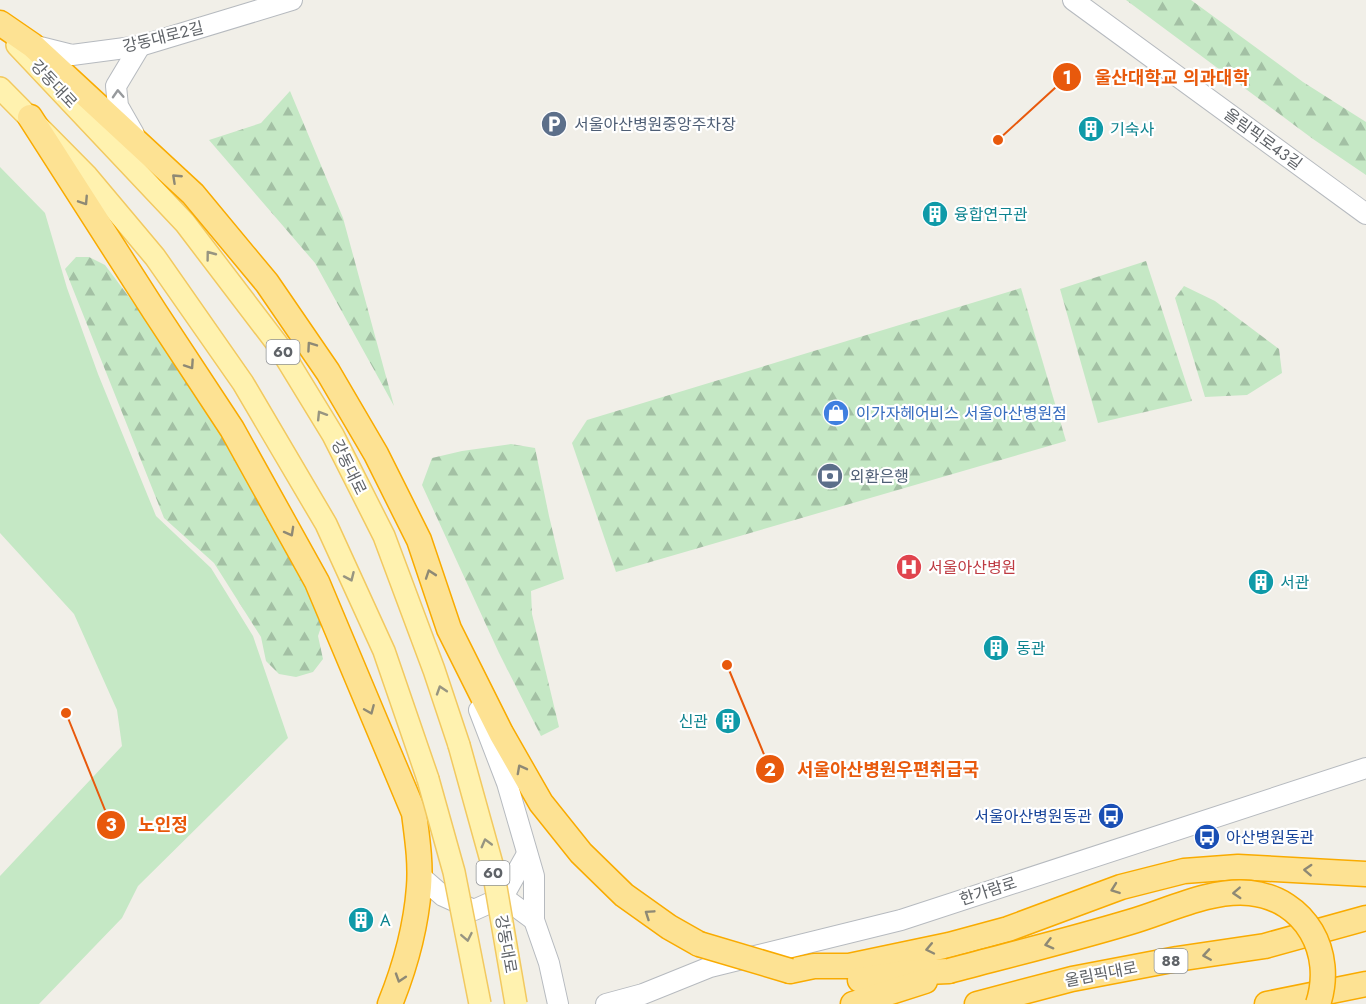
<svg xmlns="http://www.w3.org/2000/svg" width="1366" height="1004" viewBox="0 0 1366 1004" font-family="Jost,'Noto Sans KR',sans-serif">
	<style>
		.green { fill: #c5e8c5 }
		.forest { fill: url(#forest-firs) }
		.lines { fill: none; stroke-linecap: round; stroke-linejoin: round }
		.secondary-casing { stroke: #b6babf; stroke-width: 22 }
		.primary-casing { stroke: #f2c960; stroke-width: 24 }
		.highway-casing { stroke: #f9ab00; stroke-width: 27 }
		.secondary { stroke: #fff; stroke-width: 20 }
		.primary { stroke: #fff2af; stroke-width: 21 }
		.highway { stroke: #fde293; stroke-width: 24 }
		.primary-bridge-casing { stroke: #f2c960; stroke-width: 24; stroke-linecap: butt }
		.highway-bridge-casing { stroke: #f9ab00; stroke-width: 27; stroke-linecap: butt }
		.primary-bridge { stroke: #fff2af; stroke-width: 21 }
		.highway-bridge { stroke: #fde293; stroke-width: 24 }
		.oneway { stroke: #979a9d }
		.oneway2 { stroke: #8e8975 }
		.oneway3 { stroke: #979581 }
		.labels { text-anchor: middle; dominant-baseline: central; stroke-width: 4.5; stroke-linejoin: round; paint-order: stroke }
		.shield { fill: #fff; stroke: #8f9295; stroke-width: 1.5 }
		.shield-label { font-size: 15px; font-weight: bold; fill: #5f6368 }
		.street-label { font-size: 16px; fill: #5f6368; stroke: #fff }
		.service-label { font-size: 16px; fill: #4e5e75; stroke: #fff; text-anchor: start }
		.culture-label { font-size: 16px; fill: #0d838f; stroke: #fff; text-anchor: start }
		.shop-label { font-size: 16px; fill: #366cbe; stroke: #fff; text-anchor: start }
		.health-label { font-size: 16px; fill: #be3a42; stroke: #fff; text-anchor: start }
		.transit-label { font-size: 16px; fill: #164399; stroke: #fff; text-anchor: end }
		.leader { fill: none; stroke: #e8590c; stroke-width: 2 }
		.callout-dot { fill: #e8590c; stroke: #fff; stroke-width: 2 }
		.mark-label { font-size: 18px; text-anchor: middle; font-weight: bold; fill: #fff }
		.callout-label { font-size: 18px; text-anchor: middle; font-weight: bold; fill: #e8590c; stroke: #fff; stroke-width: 4.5; stroke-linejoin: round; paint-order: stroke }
	</style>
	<defs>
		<pattern id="forest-firs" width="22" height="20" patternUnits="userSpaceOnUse" patternTransform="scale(1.5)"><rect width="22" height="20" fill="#c5e8c5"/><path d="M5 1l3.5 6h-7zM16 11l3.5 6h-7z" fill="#a3c0a4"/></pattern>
	</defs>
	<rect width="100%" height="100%" fill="#f1efe8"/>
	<!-- green -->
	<path class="green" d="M0,167l45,46 22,75 31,86 58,142 55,52 42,68 35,102 -150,148 -16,32 -83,86h-39v-128l122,-130 -5,-36 -43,-96 -74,-81z"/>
	<!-- forest -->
	<g class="forest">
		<path d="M1126,0h65l112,82 63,40v53l-53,-36z"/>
		<path d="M290,91l53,127 51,188 -79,-143 -106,-123 52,-17z"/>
		<path d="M76,257h13l16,8 126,168 93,185 -6,18 5,23 -10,13 -17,5 -17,-3 -13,-13 -5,-24 -47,-74 -50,-45 -99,-249z"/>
		<path d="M1146,261l46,140 -94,22 -38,-134z"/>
		<path d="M1184,286l31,15 64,48 3,24 -35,22 -42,2 -30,-99z"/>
		<path d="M1021,288l45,153 -450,131 -44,-129 15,-23z"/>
		<path d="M511,444l24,4 14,68 15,63 -33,12 1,23 27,113 -18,9 -42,-83 -77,-168 10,-27 30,-7z"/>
	</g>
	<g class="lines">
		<!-- secondary casing -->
		<g class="secondary-casing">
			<g id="secondary">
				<path d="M1073,0l293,214"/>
				<path d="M32,45l40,10 68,-9 152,-46"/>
				<path d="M134,134l-16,-28 -2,-20 24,-40"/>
				<path d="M479,710l28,73 27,93v44l15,43 9,41"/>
				<path d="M419,875l24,21 31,14 29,-13 24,-43"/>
				<path d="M503,897l31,23"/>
				<path d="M606,1004l37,-10 67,-27 191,-47 465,-152"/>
			</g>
		</g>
		<!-- primary casing -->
		<g class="primary-casing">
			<g id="primary">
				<path d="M17,45l168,178 93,122 55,90 51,101 50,134 25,75"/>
				<path d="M0,88l87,88 68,81 88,126 83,141 58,127 44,128"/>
			</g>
		</g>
		<!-- highway casing -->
		<g class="highway-casing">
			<g id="highway">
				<path d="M0,23l32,22 161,149 74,89 61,89 48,82 43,86 30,89 52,104 40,70 40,50 43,42 45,32 30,17"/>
				<path d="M30,117l125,195 77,117 85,153 97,231c3,24 7,49 5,74 -3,40 -14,80 -29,117"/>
				<path d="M790,971l24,-5h35l100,-21 59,-16 113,-42 63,-16 54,-4 128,7"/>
				<path d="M860,980l43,-7 46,-2"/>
				<path d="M853,1004l72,-23"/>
				<path d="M977,1004l95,-25 105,-20 88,-13 101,-28"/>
				<path d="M1267,1004l99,-20"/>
			</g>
		</g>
		<!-- secondary -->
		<use href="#secondary" class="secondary"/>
		<!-- primary -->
		<use href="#primary" class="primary"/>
		<!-- highway -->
		<use href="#highway" class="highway"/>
		<!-- primary-bridge casing -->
		<g class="primary-bridge-casing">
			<g id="primary-bridge">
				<path d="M459,745l33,119 24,140"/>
				<path d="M428,779l26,93 26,132"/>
			</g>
		</g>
		<!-- highway-bridge casing -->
		<g class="highway-bridge-casing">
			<g id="highway-bridge">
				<path d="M699,944l91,27"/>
				<path d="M949,971c60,-16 121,-31 181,-49 38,-11 80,-33 120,-29 56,6 85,60 68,111"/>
			</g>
		</g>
		<!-- primary-bridge -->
		<use href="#primary-bridge" class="primary-bridge"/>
		<!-- highway-bridge -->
		<use href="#highway-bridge" class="highway-bridge"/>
	</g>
	<!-- one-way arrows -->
	<defs><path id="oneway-chevron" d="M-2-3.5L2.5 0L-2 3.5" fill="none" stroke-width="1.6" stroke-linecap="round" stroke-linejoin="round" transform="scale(1.5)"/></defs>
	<use class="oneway" href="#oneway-chevron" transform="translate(118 94) rotate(-93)"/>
	<g class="oneway2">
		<use href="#oneway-chevron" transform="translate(176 178) rotate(-137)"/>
		<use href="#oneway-chevron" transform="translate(84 201) rotate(57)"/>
		<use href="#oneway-chevron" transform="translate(311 346) rotate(-125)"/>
		<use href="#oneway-chevron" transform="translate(190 365) rotate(56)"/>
		<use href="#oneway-chevron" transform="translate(290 532) rotate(61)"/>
		<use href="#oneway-chevron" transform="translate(430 574) rotate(-109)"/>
		<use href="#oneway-chevron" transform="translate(370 710) rotate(67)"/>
		<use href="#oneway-chevron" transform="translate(521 769) rotate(-118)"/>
		<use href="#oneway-chevron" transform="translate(1308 870) rotate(-177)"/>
		<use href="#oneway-chevron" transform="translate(1115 889) rotate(160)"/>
		<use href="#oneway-chevron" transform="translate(1237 893) rotate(177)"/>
		<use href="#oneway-chevron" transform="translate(649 914) rotate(-146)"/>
		<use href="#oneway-chevron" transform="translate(1049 944) rotate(165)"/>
		<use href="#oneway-chevron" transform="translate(930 949) rotate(168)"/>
		<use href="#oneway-chevron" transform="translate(1207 955) rotate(171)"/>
		<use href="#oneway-chevron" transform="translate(400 978) rotate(108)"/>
	</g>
	<g class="oneway3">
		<use href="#oneway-chevron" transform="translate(210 255) rotate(-127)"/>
		<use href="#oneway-chevron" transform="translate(321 415) rotate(-122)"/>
		<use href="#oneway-chevron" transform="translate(350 577) rotate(66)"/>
		<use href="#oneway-chevron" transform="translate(441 690) rotate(-108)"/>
		<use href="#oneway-chevron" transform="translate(486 843) rotate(-105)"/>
		<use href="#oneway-chevron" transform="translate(467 937) rotate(79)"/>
	</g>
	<!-- icons -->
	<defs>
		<g id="parking-disc" transform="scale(1.35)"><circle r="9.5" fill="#5c6f8a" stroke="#fff"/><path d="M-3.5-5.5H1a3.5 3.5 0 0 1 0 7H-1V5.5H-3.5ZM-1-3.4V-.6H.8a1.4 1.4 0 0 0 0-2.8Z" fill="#fff"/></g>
		<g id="building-disc" transform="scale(1.35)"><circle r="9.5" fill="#0f9aa8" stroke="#fff"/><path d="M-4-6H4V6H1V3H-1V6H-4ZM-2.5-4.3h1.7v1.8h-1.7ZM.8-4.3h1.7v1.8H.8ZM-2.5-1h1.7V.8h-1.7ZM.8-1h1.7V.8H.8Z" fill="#fff"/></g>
		<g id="shop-disc" transform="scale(1.35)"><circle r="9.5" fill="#3f7fe0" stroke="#fff"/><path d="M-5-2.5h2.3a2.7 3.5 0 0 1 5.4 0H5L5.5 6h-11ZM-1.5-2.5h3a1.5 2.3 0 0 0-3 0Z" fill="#fff"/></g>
		<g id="bank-disc" transform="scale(1.35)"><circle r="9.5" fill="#5c6f8a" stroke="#fff"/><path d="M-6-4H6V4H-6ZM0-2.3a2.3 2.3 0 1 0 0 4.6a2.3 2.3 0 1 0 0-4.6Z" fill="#fff"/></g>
		<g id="hospital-disc" transform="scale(1.35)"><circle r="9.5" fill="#e0444e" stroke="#fff"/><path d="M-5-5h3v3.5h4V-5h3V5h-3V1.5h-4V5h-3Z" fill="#fff"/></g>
		<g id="bus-disc" transform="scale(1.35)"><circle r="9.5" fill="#1a4fb4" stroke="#fff"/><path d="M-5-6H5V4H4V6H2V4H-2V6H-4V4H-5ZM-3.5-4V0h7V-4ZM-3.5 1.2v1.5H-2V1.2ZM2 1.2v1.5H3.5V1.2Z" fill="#fff"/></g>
	</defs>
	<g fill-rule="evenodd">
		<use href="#parking-disc" x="554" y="124"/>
		<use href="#building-disc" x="1091" y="129"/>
		<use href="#building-disc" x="935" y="214"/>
		<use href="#shop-disc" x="836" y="413"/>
		<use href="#bank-disc" x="830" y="476"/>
		<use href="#hospital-disc" x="909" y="567"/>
		<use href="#building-disc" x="1261" y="582"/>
		<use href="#building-disc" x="996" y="648"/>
		<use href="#building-disc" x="728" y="721"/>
		<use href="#bus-disc" x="1111" y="816"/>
		<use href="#bus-disc" x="1207" y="837"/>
		<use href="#building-disc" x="361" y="920"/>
	</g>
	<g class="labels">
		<!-- shield labels -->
		<g class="shield">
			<rect x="266.5" y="340" width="33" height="24" rx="4.5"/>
			<rect x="476.5" y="861" width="33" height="24" rx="4.5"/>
			<rect x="1154.5" y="949" width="33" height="24" rx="4.5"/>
		</g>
		<g class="shield-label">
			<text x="283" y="352">60</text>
			<text x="493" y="873">60</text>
			<text x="1171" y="961">88</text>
		</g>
		<!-- street labels -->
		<g class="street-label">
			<text transform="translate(163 37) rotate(-14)">강동대로2길</text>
			<text transform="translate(54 84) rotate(47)">강동대로</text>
			<text transform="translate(1263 139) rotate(36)">올림픽로43길</text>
			<text transform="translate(349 467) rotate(64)">강동대로</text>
			<text transform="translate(988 891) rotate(-18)">한가람로</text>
			<text transform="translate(506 944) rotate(80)">강동대로</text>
			<text transform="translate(1101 974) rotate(-11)">올림픽대로</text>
		</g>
		<!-- service labels -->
		<g class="service-label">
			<text x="574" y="124">서울아산병원중앙주차장</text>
			<text x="850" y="476">외환은행</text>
		</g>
		<!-- culture labels -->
		<g class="culture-label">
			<text x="1110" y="129">기숙사</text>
			<text x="954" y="214">융합연구관</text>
			<text x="1280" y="582">서관</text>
			<text x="1016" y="648">동관</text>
			<text x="708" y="721" text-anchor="end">신관</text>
			<text x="380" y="920">A</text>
		</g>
		<!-- shop labels -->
		<g class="shop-label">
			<text x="856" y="413">이가자헤어비스 서울아산병원점</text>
		</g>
		<!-- health labels -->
		<g class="health-label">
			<text x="928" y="567">서울아산병원</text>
		</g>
		<!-- transit labels -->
		<g class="transit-label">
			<text x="1092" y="816">서울아산병원동관</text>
			<text x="1226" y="837" text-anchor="start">아산병원동관</text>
		</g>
	</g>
	<!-- callouts -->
	<path class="leader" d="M998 140L1067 77M727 665L770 769M66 713L111 825"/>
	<g class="callout-dot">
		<circle cx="998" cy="140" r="6"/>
		<circle cx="727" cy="665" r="6"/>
		<circle cx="66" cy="713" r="6"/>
		<circle cx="1067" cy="77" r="15"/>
		<circle cx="770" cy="769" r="15"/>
		<circle cx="111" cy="825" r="15"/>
	</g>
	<g class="mark-label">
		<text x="1067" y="84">1</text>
		<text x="770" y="776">2</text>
		<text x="111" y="831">3</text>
	</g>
	<g class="callout-label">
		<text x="1172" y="84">울산대학교 의과대학</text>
		<text x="888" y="776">서울아산병원우편취급국</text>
		<text x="163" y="831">노인정</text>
	</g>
</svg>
